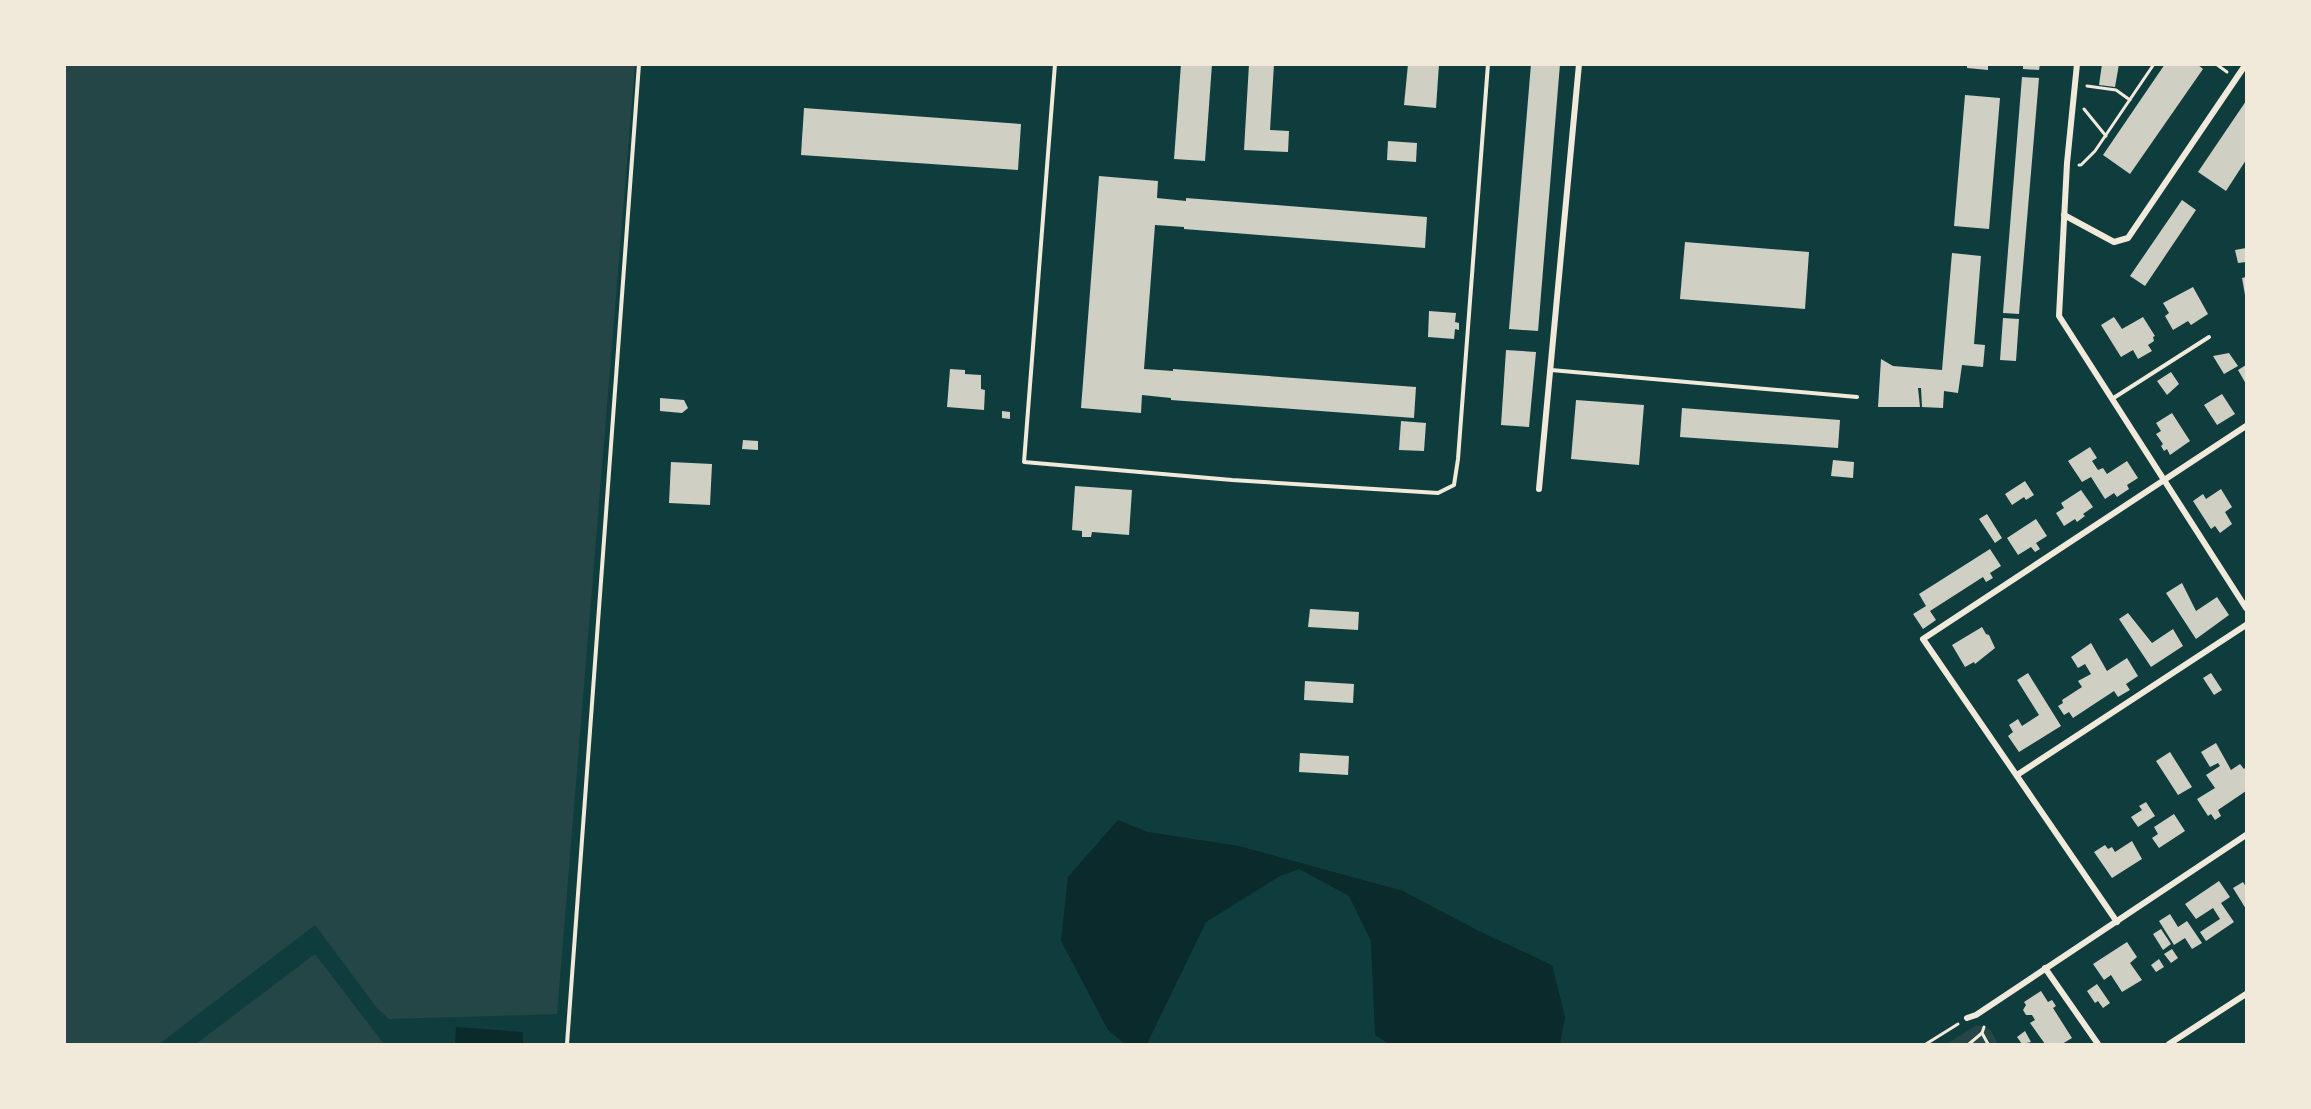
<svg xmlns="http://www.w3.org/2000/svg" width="2311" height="1109" viewBox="0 0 2311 1109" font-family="'PT Sans Narrow',sans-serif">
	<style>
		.green { fill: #244646 }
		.water { fill: #0a2a2b }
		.building { fill: #cfcfc3 }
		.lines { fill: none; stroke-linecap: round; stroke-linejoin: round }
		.path { stroke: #f1e9da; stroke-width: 3 }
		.service { stroke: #f1e9da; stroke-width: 4 }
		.minor { stroke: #f1e9da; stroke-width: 6 }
	</style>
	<rect width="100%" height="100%" fill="#0f3d3e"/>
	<!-- green -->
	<g class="green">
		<path d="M64,65h571l-78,949 -168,5 -12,-11 -62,-83 -156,119h-94z"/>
		<path d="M315,954l69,90h-188z"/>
		<path d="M1977,1025l13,4 8,15h-52z"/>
	</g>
	<!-- water -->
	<g class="water">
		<path d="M1118,820l30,12 91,14 164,45 76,40 73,34 13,52 -5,27h-171l-14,-9 -4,-94 -22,-45 -50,-27 -19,7 -74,46 -59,122h-22l-17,-14 -47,-89 7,-64z"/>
		<path d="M456,1027l67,5v12h-68z"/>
	</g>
	<!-- building -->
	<g class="building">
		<path d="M1181,64h31l-7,97 -31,-2z"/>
		<path d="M1249,64h25l-4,66 19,1 -1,21 -44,-2z"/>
		<path d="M1408,64h31l-3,44 -32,-3z"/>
		<path d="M1531,64h29l-22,267 -29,-2z"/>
		<path d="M1967,64h21v6l-21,-2z"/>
		<path d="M2023,64h17l-1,6 -16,-1z"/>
		<path d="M2102,64h17l-4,23 -16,-2z"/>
		<path d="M2165,64h32l6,5 -73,105 -27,-19z"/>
		<path d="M2022,77l17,1 -20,236 -16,-1z"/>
		<path d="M1965,95l35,3 -11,131 -35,-3z"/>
		<path d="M2246,101v59l-20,31 -28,-19z"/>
		<path d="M804,108l217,16 -3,46 -217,-15z"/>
		<path d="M1388,141l29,2 -1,19 -29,-2z"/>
		<path d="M1099,176l59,5 -1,17 29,3v-3l241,19 -2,31 -241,-19v-2l-29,-2 -11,144 29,2v-2l243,18 -2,31 -243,-18v-2l-29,-3 -1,18 -60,-5z"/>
		<path d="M2182,200l14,10 -51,76 -15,-10z"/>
		<path d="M1685,242l124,10 -4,57 -125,-10z"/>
		<path d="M2246,248v14l-8,1 -3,-13z"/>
		<path d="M1952,253l29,3 -7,88 11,1 -2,22 -21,-2 -4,28 -14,-2 -1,17 -21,-1 -1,-19h-3l2,19h-42l3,-48 12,7 49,4z"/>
		<path d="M2246,277v18h-1l-3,-17z"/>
		<path d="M2193,287l15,27 -17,11 -3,-4 -15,9 -8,-14 4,-3 -6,-10z"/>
		<path d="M1429,311l27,2 -1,9 4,1v7l-4,-1 -1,10 -26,-2z"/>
		<path d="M2114,317l8,12 21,-12 12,19 -2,1 1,4 -6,4 4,6 -14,8 -5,-9 -12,7 -20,-32z"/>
		<path d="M2003,318l16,1 -3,42 -16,-1z"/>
		<path d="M1506,350l30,2 -7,75 -28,-2z"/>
		<path d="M2229,353l9,13 -14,8 -11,-18z"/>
		<path d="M2246,365v19l-8,-14z"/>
		<path d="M950,369l15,1v4l16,1v14l4,1 -1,20 -37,-3z"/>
		<path d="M2171,372l8,12 -12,11 -10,-14z"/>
		<path d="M2222,394l13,20 -18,11 -13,-20z"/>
		<path d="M660,398l24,2 4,8 -6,5 -22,-2z"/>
		<path d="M1576,400l68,5 -5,60 -68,-6z"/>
		<path d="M1682,408l158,12 -2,28 -158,-11z"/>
		<path d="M1002,411l8,1v7l-8,-1z"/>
		<path d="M2172,413l18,28 -20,14 -3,-6 -3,2 -3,-5 2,-2 -7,-10 5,-3 -5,-8z"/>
		<path d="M1401,421l25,2 -2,28 -25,-1z"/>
		<path d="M743,440l15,1v9l-16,-1z"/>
		<path d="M2090,447l7,11 -5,3 6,9 5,-2 4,6 20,-13 11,17 -11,7 2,4 -12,8 -3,-4 -9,6 -14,-22 -9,5 -14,-21z"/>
		<path d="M1833,460l21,2 -1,16 -22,-2z"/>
		<path d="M671,462l41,2 -2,41 -41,-2z"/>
		<path d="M2025,481l9,14 -8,5 -2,-3 -12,8 -7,-11z"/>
		<path d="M1075,486l57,4 -3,45 -37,-3 -1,5h-9v-6l-10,-1z"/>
		<path d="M2221,489l11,18 -7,5 7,12 -12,9 -5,-7 -4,3 -18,-28 10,-7 3,5z"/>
		<path d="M2081,490l12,17 -10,7 2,2 -8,6 -2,-3 -11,7 -8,-13 8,-5 -3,-5z"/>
		<path d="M1987,514l15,24 -7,5 -16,-24z"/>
		<path d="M2036,519l11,17 -11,7 4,6 -5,3 -4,-5 -13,8 -11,-17z"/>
		<path d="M1990,549l11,17 -11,7 3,5 -7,4 -3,-5 -53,34 6,9 -13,9 -10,-15 13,-8 -7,-12z"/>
		<path d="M2182,583l14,28 21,-14 12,18 -33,24 -30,-46z"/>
		<path d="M1310,609l49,3 -1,18 -50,-3z"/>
		<path d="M2128,613l24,30 21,-14 10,17 -32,21 -32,-48z"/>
		<path d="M1982,627l4,7 3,1 6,13 -20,16 -1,-2 -9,5 -13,-22z"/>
		<path d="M2091,643l16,28 20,-13 11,18 -12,8 4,6 -12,7 -4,-6 -41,27 -4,-6 -5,3 -6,-9 5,-3 -1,-3 20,-13 -4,-6 13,-7 -6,-10 -7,4 -7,-11z"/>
		<path d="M2028,673l33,53 -42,26 -11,-16 5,-4 -4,-7 9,-6 4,7 17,-11 -22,-35z"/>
		<path d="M2211,673l11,17 -8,5 -11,-17z"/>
		<path d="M1305,681l49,3 -1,19 -49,-3z"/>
		<path d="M2216,743l15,27 9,-6 4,5 2,-2v24l-28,19 3,6 -6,4 -4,-6 -3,2 -11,-17 18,-11 -9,-13 14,-9 -2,-3 -8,4 -9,-15z"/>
		<path d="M2170,752l22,35 -14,8 -22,-34z"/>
		<path d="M1300,753l49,3 -1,19 -49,-3z"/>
		<path d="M2146,802l9,14 -17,11 -7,-10 11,-7 -3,-4z"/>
		<path d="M2174,814l11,17 -26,17 -7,-10 6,-4 -4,-7z"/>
		<path d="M2132,841l10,18 -30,19 -18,-26 11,-7 3,4 4,-2 3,5z"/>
		<path d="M2219,881l11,16 -9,6 13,19 -28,19 -6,-9 20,-13 -7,-11 -17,11 -11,-15z"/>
		<path d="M2243,882l3,5v22l-13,-21z"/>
		<path d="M2170,914l8,13 9,-6 15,22 -10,6 -7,-11 -11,7 -15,-24z"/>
		<path d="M2161,929l10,15 -8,6 -10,-16z"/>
		<path d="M2127,942l10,15 -7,6 12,17 -20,12 -11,-17 -7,5 -11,-16z"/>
		<path d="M2172,949l6,9 -7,5 -7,-9z"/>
		<path d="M2159,959l5,8 -8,5 -5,-7z"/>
		<path d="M2097,984l13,19 -7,5 -5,-7 -3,2 -8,-12z"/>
		<path d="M2041,991l7,11 4,-2 4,6 -3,2 19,30 -10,6h-17l-15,-21 5,-3 -3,-5h-6l-3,-5 3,-5 -2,-3z"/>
		<path d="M2025,1031l6,11 -9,2 -5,-7z"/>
	</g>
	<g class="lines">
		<!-- path -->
		<g class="path">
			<path d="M2216,64l11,8"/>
			<path d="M2087,86l29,4 14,10"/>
			<path d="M2084,109l22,27"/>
			<path d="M2079,165h2l14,-14 59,-87"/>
			<path d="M1984,1027l-2,6 6,11"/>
			<path d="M1926,1044l32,-20"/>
			<path d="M1969,1044l13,-11"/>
		</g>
		<!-- service -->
		<g class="service">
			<path d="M1055,64l-31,398 208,18 206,13 16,-8 4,-26 30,-395"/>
			<path d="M1551,370l306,27"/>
			<path d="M2112,399l97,-62"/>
			<path d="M567,1044l72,-980"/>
		</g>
		<!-- minor -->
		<g class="minor">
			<path d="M2077,64l-10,99 -8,153 187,292"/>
			<path d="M2064,215l50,27 14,-4 118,-174"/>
			<path d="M1539,489l40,-425"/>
			<path d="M2017,775l229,-150"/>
			<path d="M2117,922l-194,-283 323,-213"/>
			<path d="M2045,968l53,76"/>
			<path d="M1967,1018l9,-3 270,-180"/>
			<path d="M2169,1044l77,-50"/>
		</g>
	</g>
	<!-- border -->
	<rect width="2311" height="1109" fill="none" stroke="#f1e9da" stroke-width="132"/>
</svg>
